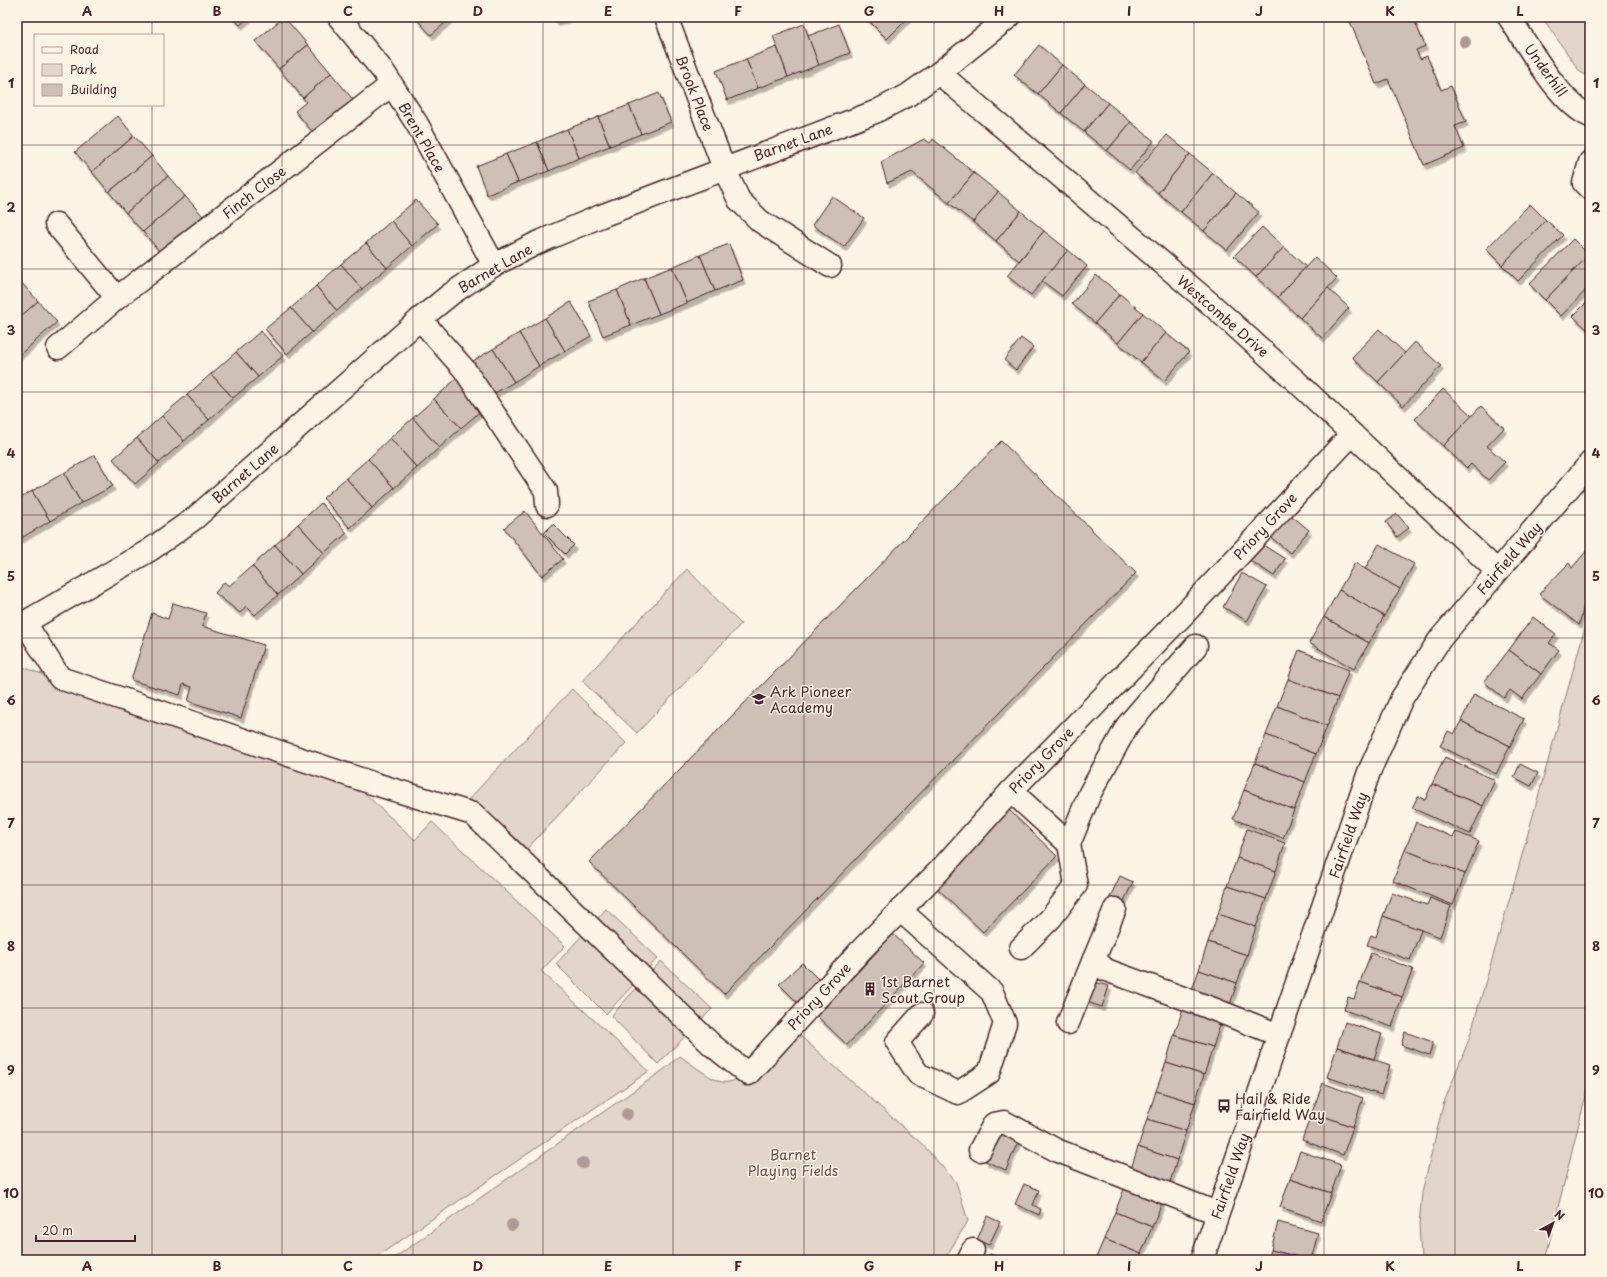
<svg xmlns="http://www.w3.org/2000/svg" width="1607" height="1277" viewBox="0 0 1607 1277" font-family="'Playpen Sans',sans-serif">
	<style>
		.green { fill: #e2d5ca; stroke: #967a7a }
		.building { fill: #cfc0b7; stroke: #4a1f2b; filter: url(#shadow) }
		.lines { fill: none; stroke-linecap: round; stroke-linejoin: round }
		.minor-casing { stroke: #4a1f2b; stroke-width: 25 }
		.minor { stroke: #fcf5e5; stroke-width: 22 }
		.rail { stroke: #4a1f2b; stroke-width: 3; stroke-dasharray: 6 3; stroke-linecap: butt }
		.tree { fill: #af9895 }
		.grid { fill: none; stroke: #4a1f2b; stroke-width: 1; stroke-opacity: 0.55 }
		.labels { text-anchor: middle; dominant-baseline: central; stroke-width: 3; stroke-linejoin: round; paint-order: stroke }
		.street-label { font-size: 14px; fill: #4a1f2b; stroke: #fcf5e5 }
		.poi-label { font-size: 14px; fill: #4a1f2b; stroke: #fcf5e5; text-anchor: start }
		.park-label { font-size: 14px; fill: #704c53; stroke: #fcf5e5 }
		.neatline { fill: none; stroke: #4a1f2b; stroke-width: 1.5 }
		.grid-label { font-size: 13px; text-anchor: middle; font-weight: bold; fill: #4a1f2b }
	</style>
	<defs>
		<filter id="shadow"><feDropShadow dx="2.5" dy="4.5" stdDeviation="0" flood-color="#0004"/></filter>
	</defs>
	<rect width="100%" height="100%" fill="#fcf5e5"/>
	<filter id="ink" filterUnits="userSpaceOnUse"><feTurbulence type="fractalNoise" baseFrequency=".025" numOctaves="2"/><feDisplacementMap in="SourceGraphic" scale="8" xChannelSelector="R" yChannelSelector="G"/><feConvolveMatrix kernelMatrix="1 2 1 2 8 2 1 2 1" color-interpolation-filters="sRGB"/></filter>
	<g filter="url(#ink)">
		<!-- green -->
		<g class="green">
			<path d="M1542,17h48v60l-10,-5z"/>
			<path d="M687,569l54,55 -104,109 -55,-52z"/>
			<path d="M1590,609v470l-45,181h-124l-2,-36 3,-31 21,-88 26,-66 48,-166z"/>
			<path d="M17,665l344,125 54,50 17,-18 133,124 -24,25 108,100 -277,189h-355z"/>
			<path d="M572,689l54,54 -104,111 -54,-54z"/>
			<path d="M606,909l52,49 -52,56 -50,-50z"/>
			<path d="M661,961l51,48 -54,55 -47,-48z"/>
			<path d="M797,1033l125,111 34,38 12,39 -24,39h-553l271,-189 18,-15c9,6 33,25 42,26 20,4 59,-36 75,-49z"/>
		</g>
		<!-- building -->
		<g class="building">
			<path d="M232,17h17l-9,8z"/>
			<path d="M284,17l24,28 -29,24 -24,-28z"/>
			<path d="M415,17h37l-21,18z"/>
			<path d="M554,17h16l-14,5z"/>
			<path d="M865,17h44l-22,22z"/>
			<path d="M1348,17h65l12,29 -9,4 4,9 7,-3 14,34 10,-4 15,36 -11,4 9,22 -40,17 -36,-86 -12,5z"/>
			<path d="M804,24l15,41 -31,12 -15,-41z"/>
			<path d="M839,24l11,29 -31,12 -11,-29z"/>
			<path d="M308,45l23,28 -28,25 -24,-29z"/>
			<path d="M1039,45l23,20 -24,29 -24,-19z"/>
			<path d="M777,47l11,30 -30,11 -12,-29z"/>
			<path d="M746,59l12,29 -31,12 -11,-29z"/>
			<path d="M1062,65l23,19 -24,29 -23,-19z"/>
			<path d="M331,73l24,29 -40,33 -20,-24 11,-9 -3,-4z"/>
			<path d="M1085,84l23,19 -24,29 -23,-19z"/>
			<path d="M659,93l12,29 -30,12 -12,-29z"/>
			<path d="M1108,103l23,19 -24,29 -23,-19z"/>
			<path d="M629,105l12,29 -31,12 -12,-29z"/>
			<path d="M118,116l16,20 -42,36 -17,-20z"/>
			<path d="M598,117l12,29 -31,12 -12,-29z"/>
			<path d="M1131,122l23,19 -24,29 -23,-19z"/>
			<path d="M567,129l12,29 -30,13 -12,-29z"/>
			<path d="M1167,135l23,19 -32,39 -23,-20z"/>
			<path d="M134,136l18,20 -43,36 -17,-20z"/>
			<path d="M924,139l6,4 3,-4 41,34 -25,30 -37,-31 -25,11 -6,-21z"/>
			<path d="M537,142l12,29 -31,11 -12,-28z"/>
			<path d="M506,154l12,28 -31,13 -11,-29z"/>
			<path d="M1190,154l23,19 -32,39 -23,-19z"/>
			<path d="M152,156l16,20 -42,37 -17,-21z"/>
			<path d="M974,173l24,19 -25,30 -24,-19z"/>
			<path d="M1213,173l23,20 -32,38 -23,-19z"/>
			<path d="M168,176l17,20 -42,36 -17,-19z"/>
			<path d="M998,192l23,19 -25,30 -23,-19z"/>
			<path d="M1236,193l23,19 -32,38 -23,-19z"/>
			<path d="M185,196l18,20 -43,36 -17,-20z"/>
			<path d="M832,196l32,22 -20,29 -32,-22z"/>
			<path d="M416,200l22,24 -26,22 -21,-25z"/>
			<path d="M1530,204l16,16 -44,45 -16,-16z"/>
			<path d="M1021,211l23,20 -25,30 -23,-20z"/>
			<path d="M1546,220l17,15 -45,46 -16,-16z"/>
			<path d="M391,221l21,25 -25,22 -21,-25z"/>
			<path d="M1262,227l22,20 -28,30 -22,-21z"/>
			<path d="M1044,231l24,19 -37,45 -24,-19z"/>
			<path d="M1573,239l16,16 -44,45 -16,-16z"/>
			<path d="M366,243l21,25 -25,21 -21,-25z"/>
			<path d="M729,244l14,36 -28,11 -15,-36z"/>
			<path d="M1284,247l22,20 -28,30 -22,-20z"/>
			<path d="M1068,250l19,16 -25,30 -20,-15z"/>
			<path d="M700,255l15,36 -28,12 -15,-36z"/>
			<path d="M1589,255l1,31 -29,30 -16,-16z"/>
			<path d="M1315,257l22,21 -37,40 -22,-21z"/>
			<path d="M341,264l21,25 -25,22 -21,-25z"/>
			<path d="M672,267l15,36 -28,11 -15,-36z"/>
			<path d="M1096,275l24,19 -25,29 -23,-19z"/>
			<path d="M644,278l15,36 -28,11 -14,-35z"/>
			<path d="M19,280l19,21 -21,19v-38z"/>
			<path d="M316,286l21,25 -25,21 -21,-24z"/>
			<path d="M1328,288l21,20 -27,30 -22,-20z"/>
			<path d="M617,290l14,35 -28,11 -15,-35z"/>
			<path d="M1120,294l23,19 -25,30 -23,-20z"/>
			<path d="M1590,299v33l-17,-16z"/>
			<path d="M38,301l19,21 -40,35v-37z"/>
			<path d="M571,302l20,34 -26,15 -20,-33z"/>
			<path d="M291,308l21,24 -25,22 -22,-25z"/>
			<path d="M1143,313l23,20 -25,29 -23,-19z"/>
			<path d="M545,318l20,33 -26,15 -20,-33z"/>
			<path d="M1379,329l26,24 -27,29 -26,-25z"/>
			<path d="M261,331l22,25 -25,21 -22,-25z"/>
			<path d="M519,333l20,33 -25,16 -21,-33z"/>
			<path d="M1166,333l23,19 -25,29 -23,-19z"/>
			<path d="M1021,338l12,9 -17,23 -12,-10z"/>
			<path d="M1415,342l26,24 -38,40 -25,-24z"/>
			<path d="M493,349l21,33 -26,15 -20,-33z"/>
			<path d="M236,352l22,25 -25,21 -22,-24z"/>
			<path d="M211,374l22,24 -24,22 -22,-25z"/>
			<path d="M457,378l26,31 -22,19 -27,-29z"/>
			<path d="M1443,389l29,27 -29,30 -28,-27z"/>
			<path d="M187,395l22,25 -25,21 -22,-25z"/>
			<path d="M434,399l27,29 -22,20 -26,-30z"/>
			<path d="M1481,406l23,22 -17,18 18,16 -17,18 -17,-16 -4,4 -24,-22z"/>
			<path d="M162,416l22,25 -25,22 -22,-25z"/>
			<path d="M413,418l26,30 -22,20 -27,-30z"/>
			<path d="M137,438l22,25 -24,21 -22,-25z"/>
			<path d="M390,438l27,30 -23,20 -26,-29z"/>
			<path d="M1001,441l135,132 -412,421 -135,-132z"/>
			<path d="M95,455l18,31 -32,17 -17,-30z"/>
			<path d="M368,459l26,29 -22,20 -26,-30z"/>
			<path d="M64,473l17,30 -31,18 -18,-30z"/>
			<path d="M346,478l26,30 -22,20 -27,-30z"/>
			<path d="M32,491l18,30 -32,19 -1,-2v-38z"/>
			<path d="M321,503l26,30 -23,20 -26,-29z"/>
			<path d="M525,511l38,48 -21,17 -38,-48z"/>
			<path d="M1286,511l23,19 -19,23 -23,-19z"/>
			<path d="M1397,514l12,14 -12,9 -11,-15z"/>
			<path d="M298,524l26,29 -23,21 -26,-29z"/>
			<path d="M553,524l21,21 -9,9 -21,-21z"/>
			<path d="M1260,543l25,16 -11,17 -25,-16z"/>
			<path d="M1379,544l35,20 -14,25 -35,-20z"/>
			<path d="M275,545l26,29 -23,21 -26,-29z"/>
			<path d="M1588,549h2v34l-11,42 -40,-31 30,-31 3,5z"/>
			<path d="M1355,563l45,26 -16,27 -45,-26z"/>
			<path d="M252,566l26,29 -23,20 -9,-9 -6,7 -25,-20 9,-11 5,4z"/>
			<path d="M1242,573l25,14 -20,34 -24,-14z"/>
			<path d="M1339,590l45,26 -15,27 -45,-26z"/>
			<path d="M173,603l33,10 -4,13 62,19 -23,73 -53,-17 4,-14 -9,-3 -3,11 -49,-15 21,-67 16,6z"/>
			<path d="M1324,617l45,26 -15,26 -45,-26z"/>
			<path d="M1533,617l23,17 -7,9 10,7 -18,24 -32,-24z"/>
			<path d="M1299,650l50,20 -11,28 -50,-19z"/>
			<path d="M1509,650l32,24 -19,25 -12,-9 -6,8 -20,-16z"/>
			<path d="M1288,679l50,19 -11,28 -50,-20z"/>
			<path d="M1474,694l50,25 -14,27 -49,-25z"/>
			<path d="M1277,706l50,20 -11,28 -50,-19z"/>
			<path d="M1461,721l49,25 -14,28 -56,-28 8,-15 6,3z"/>
			<path d="M1266,735l50,19 -11,28 -50,-19z"/>
			<path d="M1445,757l50,23 -12,26 -51,-22z"/>
			<path d="M1255,763l50,19 -11,28 -50,-20z"/>
			<path d="M1520,764l18,9 -7,13 -17,-9z"/>
			<path d="M1432,784l51,22 -13,28 -58,-26 6,-12 7,4z"/>
			<path d="M1244,790l50,20 -11,28 -50,-19z"/>
			<path d="M1007,808l50,48 -74,76 -50,-48z"/>
			<path d="M1416,822l37,15 3,-5 23,9 -14,33 -60,-24z"/>
			<path d="M1247,829l38,14 -9,28 -39,-13z"/>
			<path d="M1405,850l60,24 -12,31 -60,-24z"/>
			<path d="M1237,858l39,13 -10,28 -39,-13z"/>
			<path d="M1120,876l13,6 -12,25 -13,-6z"/>
			<path d="M1227,886l39,13 -10,28 -38,-13z"/>
			<path d="M1392,893l35,12 3,-7 21,8 -11,31 -57,-21z"/>
			<path d="M1218,914l38,13 -9,28 -39,-13z"/>
			<path d="M1383,916l38,14 -11,30 -43,-15 4,-10 5,2z"/>
			<path d="M893,934l31,29 -77,82 -30,-29z"/>
			<path d="M1208,942l39,13 -10,28 -38,-13z"/>
			<path d="M1371,953l42,16 -11,28 -42,-15z"/>
			<path d="M802,963l18,18 -22,22 -19,-19z"/>
			<path d="M1199,970l38,13 -9,28 -39,-13z"/>
			<path d="M1094,982l15,4 -7,21 -15,-5z"/>
			<path d="M1360,982l42,15 -10,30 -48,-17 4,-13 6,2z"/>
			<path d="M1184,1006l38,13 -9,28 -39,-12z"/>
			<path d="M1345,1022l37,12 -8,25 -37,-12z"/>
			<path d="M1405,1032l28,10 -4,13 -28,-10z"/>
			<path d="M1174,1035l39,12 -9,28 -38,-12z"/>
			<path d="M1337,1047l53,18 -9,30 -54,-18z"/>
			<path d="M1166,1063l38,12 -9,28 -39,-12z"/>
			<path d="M1323,1083l40,15 -10,29 -41,-15z"/>
			<path d="M1156,1091l39,12 -9,28 -39,-12z"/>
			<path d="M1312,1112l41,15 -10,28 -41,-15z"/>
			<path d="M1147,1119l39,12 -9,29 -39,-13z"/>
			<path d="M998,1130l21,9 -13,31 -21,-9z"/>
			<path d="M1138,1147l39,13 -9,28 -39,-13z"/>
			<path d="M1300,1151l41,14 -10,28 -41,-14z"/>
			<path d="M1290,1179l41,14 -10,28 -41,-14z"/>
			<path d="M1024,1184l15,6 -6,15 8,4 -2,6 -24,-11z"/>
			<path d="M1126,1184l37,16 -11,27 -37,-15z"/>
			<path d="M1115,1212l37,15 -11,27 -37,-15z"/>
			<path d="M987,1216l13,6 -11,23 -12,-5z"/>
			<path d="M1278,1222l40,11 -7,27 -40,-10z"/>
			<path d="M1104,1239l37,15 -3,6h-43z"/>
			<path d="M1271,1250l36,10h-39z"/>
			<path d="M990,1254l16,6h-18z"/>
		</g>
		<g class="lines">
			<!-- minor casing -->
			<g class="minor-casing">
				<g id="minor">
					<path d="M339,17l44,54 34,53 77,141"/>
					<path d="M666,17l58,151 15,32 21,21 70,45"/>
					<path d="M1509,17c18,27 51,87 81,99"/>
					<path d="M939,73l274,233 83,75 201,190"/>
					<path d="M1590,162l-6,21 6,6"/>
					<path d="M56,224l61,74"/>
					<path d="M420,319l44,50 82,122 1,14"/>
					<path d="M58,348l59,-50 274,-213"/>
					<path d="M25,623l35,55 315,106 98,30 239,231 36,29 114,-125 78,-79 71,-79 175,-179 166,-178"/>
					<path d="M17,627l133,-77 45,-32 225,-199 31,-25 43,-29 43,-22 64,-27 274,-104 33,-17 31,-22 70,-56"/>
					<path d="M1011,791l58,53 21,-51 37,-67 69,-80"/>
					<path d="M1115,909l-21,50 12,11 102,37 71,28"/>
					<path d="M900,910l92,82 13,31 -16,50 -31,20 -40,-19 -21,-32 25,-28"/>
					<path d="M1021,948l30,-30 25,-33 -7,-41"/>
					<path d="M1068,1023l26,-64"/>
					<path d="M980,1150l14,-26 10,-2 52,28 161,63"/>
					<path d="M968,1260l5,-10"/>
					<path d="M1202,1260l167,-488 33,-74 38,-59 150,-176"/>
				</g>
			</g>
			<!-- minor -->
			<use href="#minor" class="minor"/>
			<!-- rail -->
			<path class="rail" d="M1587,1260l3,-11"/>
		</g>
		<!-- trees -->
		<g class="tree">
			<circle cx="1465" cy="42" r="6"/>
			<circle cx="627" cy="1114" r="6"/>
			<circle cx="583" cy="1163" r="6"/>
			<circle cx="512" cy="1225" r="6"/>
		</g>
	</g>
	<!-- grid -->
	<path class="grid" d="M152,17v18M282,17v1243M413,17v1243M543,17v1243M673,17v1243M804,17v1243M934,17v1243M1064,17v1243M1194,17v1243M1324,17v1243M1455,17v1243M152,105v1155M17,145h1573M17,269h1573M17,392h1573M17,515h1573M17,638h1573M17,762h1573M17,885h1573M17,1008h1573M17,1132h1573"/>
	<!-- icons -->
	<defs>
		<g id="school-bare" transform="scale(1.08)"><path d="M0-5L7-2L0 1L-7-2ZM-4 1L0 2.5L4 1V4Q0 6-4 4Z" fill="#4a1f2b" stroke="#fcf5e5" stroke-width="2.5" paint-order="stroke"/></g>
		<g id="building-bare" transform="scale(1.08)"><path d="M-4-6H4V6H1V3H-1V6H-4ZM-2.5-4.3h1.7v1.8h-1.7ZM.8-4.3h1.7v1.8H.8ZM-2.5-1h1.7V.8h-1.7ZM.8-1h1.7V.8H.8Z" fill="#4a1f2b" stroke="#fcf5e5" stroke-width="2.5" paint-order="stroke"/></g>
		<g id="bus-bare" transform="scale(1.08)"><path d="M-5-6H5V4H4V6H2V4H-2V6H-4V4H-5ZM-3.5-4V0h7V-4ZM-3.5 1.2v1.5H-2V1.2ZM2 1.2v1.5H3.5V1.2Z" fill="#4a1f2b" stroke="#fcf5e5" stroke-width="2.5" paint-order="stroke"/></g>
	</defs>
	<g fill-rule="evenodd">
		<use href="#school-bare" x="759" y="699"/>
		<use href="#building-bare" x="870" y="989"/>
		<use href="#bus-bare" x="1224" y="1106"/>
	</g>
	<g class="labels">
		<!-- street labels -->
		<g class="street-label">
			<text transform="translate(1546 70) rotate(54)">Underhill</text>
			<text transform="translate(695 93) rotate(69)">Brook Place</text>
			<text transform="translate(422 137) rotate(60)">Brent Place</text>
			<text transform="translate(793 142) rotate(-20)">Barnet Lane</text>
			<text transform="translate(254 192) rotate(-38)">Finch Close</text>
			<text transform="translate(495 268) rotate(-30)">Barnet Lane</text>
			<text transform="translate(1223 316) rotate(41)">Westcombe Drive</text>
			<text transform="translate(245 473) rotate(-41)">Barnet Lane</text>
			<text transform="translate(1265 526) rotate(-47)">Priory Grove</text>
			<text transform="translate(1509 558) rotate(-49)">Fairfield Way</text>
			<text transform="translate(1041 760) rotate(-46)">Priory Grove</text>
			<text transform="translate(1348 835) rotate(-71)">Fairfield Way</text>
			<text transform="translate(819 996) rotate(-47)">Priory Grove</text>
			<text transform="translate(1230 1176) rotate(-71)">Fairfield Way</text>
		</g>
		<!-- poi labels -->
		<g class="poi-label">
			<text x="770" y="691">Ark Pioneer<tspan x="770" dy="16">Academy</tspan></text>
			<text x="881" y="981">1st Barnet<tspan x="881" dy="16">Scout Group</tspan></text>
			<text x="1235" y="1098">Hail &amp; Ride<tspan x="1235" dy="16">Fairfield Way</tspan></text>
		</g>
		<!-- park labels -->
		<g class="park-label">
			<text x="793" y="1154">Barnet<tspan x="793" dy="16">Playing Fields</tspan></text>
		</g>
	</g>
	<!-- margin -->
	<rect width="1607" height="1277" fill="none" stroke="#fcf5e5" stroke-width="44"/>
	<!-- legend -->
	<rect x="34" y="34" width="130" height="72" fill="#fcf5e5" stroke="#b59f9b"/>
	<rect x="42" y="47" width="20" height="6" fill="#fcf5e5" stroke="#b59f9b"/>
	<text x="70" y="54" font-size="12" fill="#4a1f2b">Road</text>
	<rect x="42" y="64" width="20" height="12" fill="#e2d5ca" stroke="#b59f9b"/>
	<text x="70" y="74" font-size="12" fill="#4a1f2b">Park</text>
	<rect x="42" y="84" width="20" height="12" fill="#cfc0b7" stroke="#b59f9b"/>
	<text x="70" y="94" font-size="12" fill="#4a1f2b">Building</text>
	<!-- north arrow -->
	<g transform="translate(1553 1223) rotate(40)" stroke="#fcf5e5" stroke-width="3" paint-order="stroke">
	<path d="M0-3L7 15L0 10L-7 15Z" fill="#4a1f2b"/>
	<text y="-6" font-size="11" font-weight="bold" text-anchor="middle" fill="#4a1f2b">N</text>
	</g>
	<!-- scale -->
	<path d="M36 1235v6h99v-6" fill="none" stroke="#4a1f2b" stroke-width="2"/>
	<text x="42" y="1235" font-size="12" fill="#4a1f2b" stroke="#fcf5e5" stroke-width="3" paint-order="stroke">20 m</text>
	<rect x="22" y="22" width="1563" height="1233" class="neatline"/>
	<g class="grid-label">
		<text x="87" y="16">A</text>
		<text x="217" y="16">B</text>
		<text x="348" y="16">C</text>
		<text x="478" y="16">D</text>
		<text x="608" y="16">E</text>
		<text x="738" y="16">F</text>
		<text x="869" y="16">G</text>
		<text x="999" y="16">H</text>
		<text x="1129" y="16">I</text>
		<text x="1259" y="16">J</text>
		<text x="1390" y="16">K</text>
		<text x="1520" y="16">L</text>
		<text x="11" y="88">1</text>
		<text x="1596" y="88">1</text>
		<text x="11" y="212">2</text>
		<text x="1596" y="212">2</text>
		<text x="11" y="335">3</text>
		<text x="1596" y="335">3</text>
		<text x="11" y="458">4</text>
		<text x="1596" y="458">4</text>
		<text x="11" y="581">5</text>
		<text x="1596" y="581">5</text>
		<text x="11" y="705">6</text>
		<text x="1596" y="705">6</text>
		<text x="11" y="828">7</text>
		<text x="1596" y="828">7</text>
		<text x="11" y="951">8</text>
		<text x="1596" y="951">8</text>
		<text x="11" y="1075">9</text>
		<text x="1596" y="1075">9</text>
		<text x="11" y="1198">10</text>
		<text x="1596" y="1198">10</text>
		<text x="87" y="1271">A</text>
		<text x="217" y="1271">B</text>
		<text x="348" y="1271">C</text>
		<text x="478" y="1271">D</text>
		<text x="608" y="1271">E</text>
		<text x="738" y="1271">F</text>
		<text x="869" y="1271">G</text>
		<text x="999" y="1271">H</text>
		<text x="1129" y="1271">I</text>
		<text x="1259" y="1271">J</text>
		<text x="1390" y="1271">K</text>
		<text x="1520" y="1271">L</text>
	</g>
</svg>
